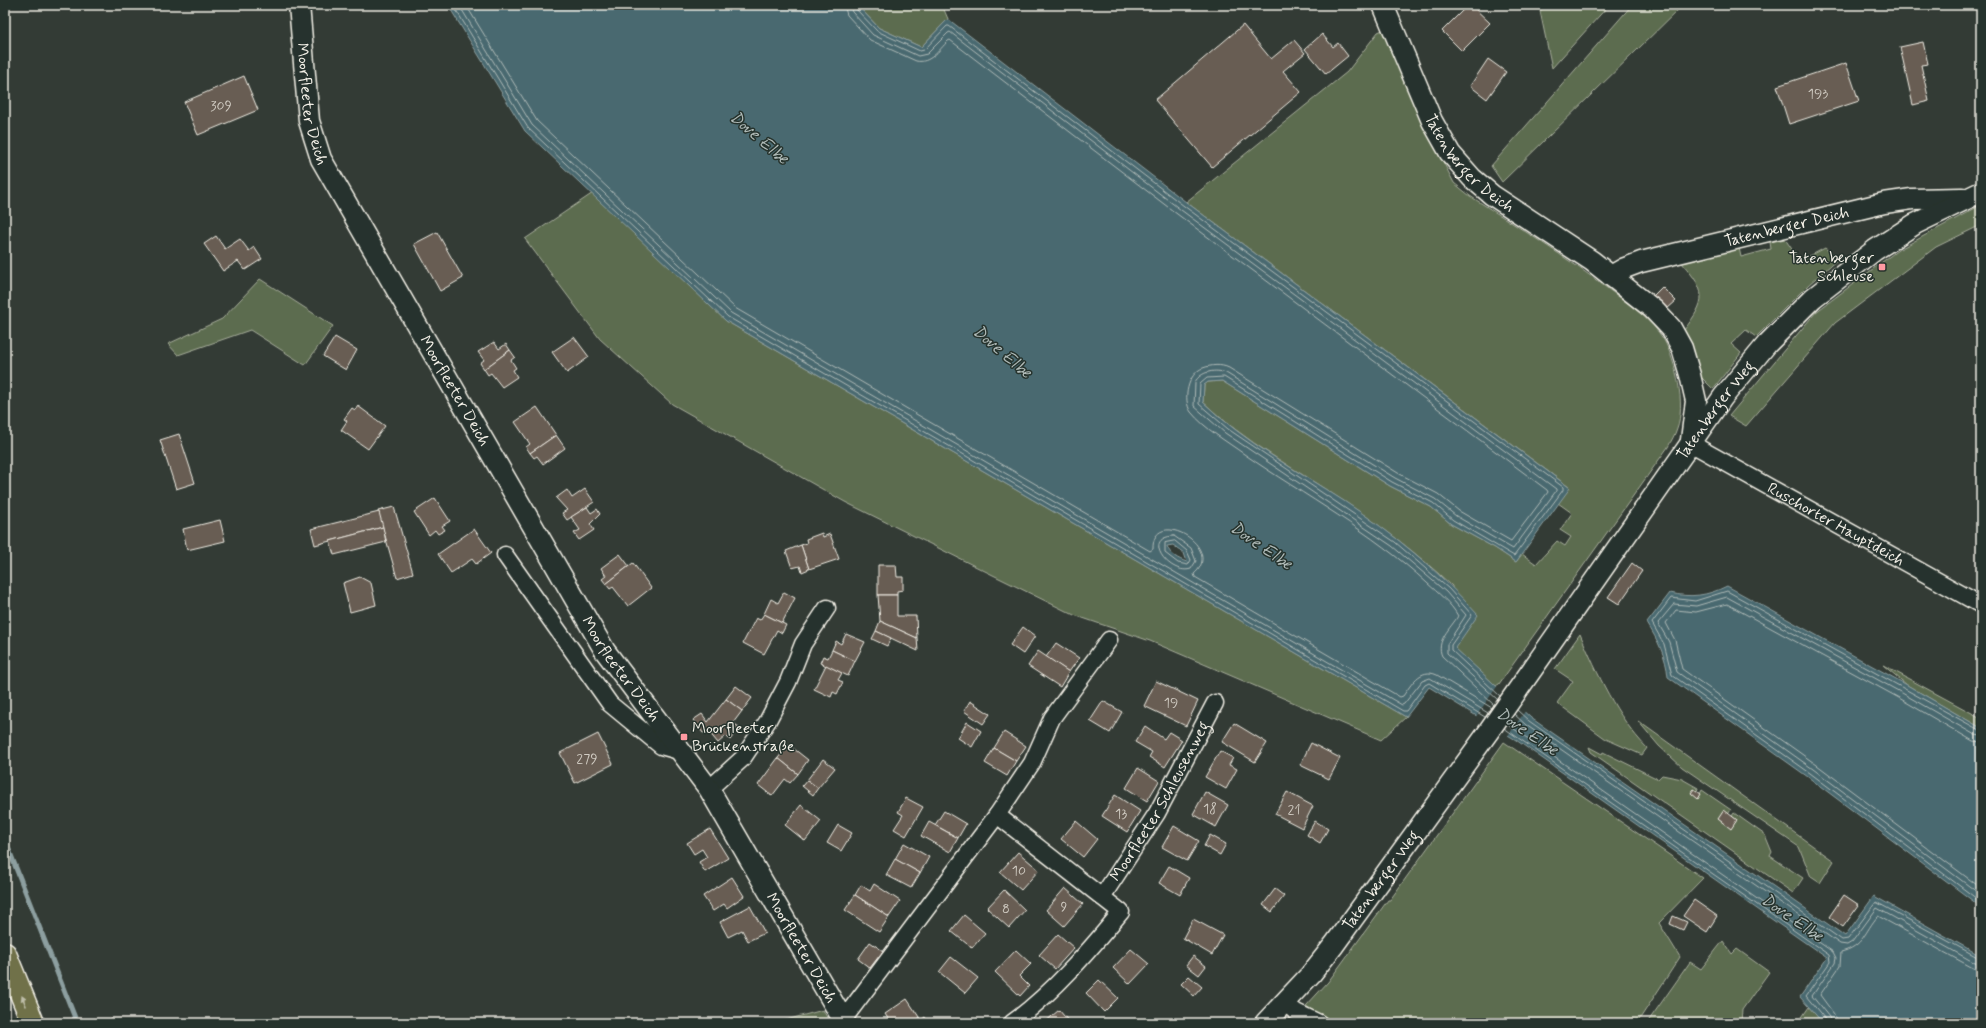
<svg xmlns="http://www.w3.org/2000/svg" width="1986" height="1028" viewBox="0 0 1986 1028" font-family="Mynerve,sans-serif">
	<style>
		.green { fill: #5c6c4f; stroke: #a8ae9c }
		.water { fill: #496970; stroke: #8d9fa0; fill-rule: evenodd }
		.pier { fill: #333b35 }
		.lines { fill: none; stroke-linecap: round; stroke-linejoin: round }
		.shore { stroke: #b0bbb8; stroke-width: 1 }
		.stream { stroke: #8d9fa0; stroke-width: 5 }
		.building { fill: #685d53; stroke: #f4f1e8 }
		.minor-casing { stroke: #f4f1e8; stroke-width: 19 }
		.tertiary-casing { stroke: #f4f1e8; stroke-width: 23 }
		.motorway-casing { stroke: #f4f1e8; stroke-width: 25 }
		.minor { stroke: #26332d; stroke-width: 16 }
		.tertiary { stroke: #26332d; stroke-width: 20 }
		.motorway { stroke: #6f714a; stroke-width: 22 }
		.oneway { fill: #bfbea9 }
		.poi-dot { fill: #ff9aa2; stroke: #26332d; stroke-width: 1.5 }
		.labels { text-anchor: middle; dominant-baseline: central; stroke-width: 3; stroke-linejoin: round; paint-order: stroke }
		.number-label { font-size: 14px; fill: #d1ccc3 }
		.street-label { font-size: 16px; fill: #f4f1e8; stroke: #26332d }
		.poi-label { font-size: 16px; fill: #f4f1e8; stroke: #26332d; text-anchor: end }
		.water-label { font-size: 17px; font-style: italic; fill: #b0bbb8; stroke: #26332d }
	</style>
	<rect width="100%" height="100%" fill="#333b35"/>
	<filter id="ink" filterUnits="userSpaceOnUse"><feTurbulence type="fractalNoise" baseFrequency=".025" numOctaves="2"/><feDisplacementMap in="SourceGraphic" scale="8" xChannelSelector="R" yChannelSelector="G"/><feConvolveMatrix kernelMatrix="1 2 1 2 8 2 1 2 1" color-interpolation-filters="sRGB"/></filter>
	<g filter="url(#ink)">
		<!-- green -->
		<g class="green">
			<path d="M857,5h85l6,14 -27,28 -42,-19z"/>
			<path d="M1547,5h62l-57,63 -12,-57z"/>
			<path d="M1632,5h51l-181,177 -11,-16z"/>
			<path d="M1385,29l48,113 21,41 16,13c48,31 95,60 141,95 19,14 41,29 53,49 12,22 22,65 13,88 -2,7 -6,13 -9,19l-169,237 -3,2 -42,-38 -2,-62c-33,-31 -69,-59 -107,-84 -48,-32 -100,-60 -142,-100l1,-17 4,-3 14,-1 168,105 41,21 20,17 44,24 21,14 6,-8 14,10 21,-23 8,5 6,-9 -11,-7 12,-17 -14,-10 11,-16 -383,-285 161,-130 31,-40z"/>
			<path d="M593,193l133,128 680,396 -25,23 -231,-99 -76,-26 -229,-113 -173,-98 -72,-65 -75,-100z"/>
			<path d="M1981,205v20l-45,22 -101,76 -89,103 -17,-10 87,-104 82,-62z"/>
			<path d="M1785,239l15,22 25,-13 13,11 -30,26 -52,52 -10,-7 -15,14 10,9 -28,36 -12,-12 -17,-47c23,-30 23,-38 -2,-67l57,-15 2,9 30,-8 -1,-7z"/>
			<path d="M260,279l73,47 -28,39 -55,-35 -72,25 -10,-11 54,-25z"/>
			<path d="M1580,634c18,41 36,82 67,114l-5,7 -36,-16 -49,-36 16,-22 -18,-12z"/>
			<path d="M1883,665l98,53v10l-74,-43z"/>
			<path d="M1638,721l196,140 -14,22 -9,-6 -12,-30 -117,-80 -23,-21z"/>
			<path d="M1504,742l199,136 -44,45 21,34 -43,66h-296l-18,-6 -17,-11 22,-24 60,-82h2z"/>
			<path d="M1589,747l13,7 1,-2 55,27 4,-4 20,4 16,9 -1,3 -3,-2 -3,4 7,5 4,-8 29,20 -3,4 -10,5 13,9 6,-8 -5,-4 2,-3 31,22 7,17 -2,4 33,22 -10,15 -202,-141z"/>
			<path d="M1723,941l9,13 5,-5 32,23 -27,38 -1,13h-94l43,-61 11,7z"/>
			<path d="M1809,1007l14,16h-25z"/>
			<path d="M823,1010l7,13h-55z"/>
		</g>
		<!-- water -->
		<g class="water">
			<path d="M448,5h409l22,23 42,19 27,-28 238,183 384,286 -54,74 -21,-14 -44,-24 -20,-17 -41,-21 -168,-105 -14,1 -4,3 -1,17c41,40 93,68 141,99 50,33 94,69 134,114l-23,33 76,70 314,218 29,-40 107,60v67h-158l-23,-26 27,-39 -311,-218 -87,-53 -23,30 -680,-396 -201,-190zM1173,545l11,8 3,9c-9,-3 -17,-7 -20,-16z"/>
			<path d="M1727,586l180,99 74,43v179l-173,-130 -140,-100c-2,-21 -10,-36 -21,-54l23,-30c21,5 37,3 57,-7z"/>
		</g>
		<!-- pier -->
		<path class="pier" d="M1498,685l28,25 -19,27 -32,-19z"/>
		<g class="lines">
			<!-- shore -->
			<g class="shore">
				<path d="M453,5l75,123 200,189 675,394h3l19,-26 4,-2 56,34"/>
				<path d="M459,5l73,120 199,188 671,392 2,-1 18,-23 8,-3 58,35"/>
				<path d="M466,5l71,116 198,187 415,243 3,-2c-1,-44 73,-2 41,25l1,3 205,120 3,-1c8,-11 17,-29 34,-21l55,33"/>
				<path d="M844,5l3,10 23,25 46,21c14,3 23,-11 32,-20l2,-1 227,174 370,276 1,2 -37,49 -52,-30 -21,-17 -40,-21 -169,-105c-8,-4 -18,-3 -26,0 -15,5 -21,32 -12,44 14,17 35,29 53,42 61,42 128,78 183,129 11,10 24,20 31,33 -7,12 -23,25 -16,40l52,49"/>
				<path d="M850,5l2,7 21,23 45,21 9,-2 21,-21 2,-1 231,178 375,279v2l-43,58 -57,-33 -21,-17 -40,-21 -169,-105c-10,-4 -25,-2 -31,9l-1,24 31,27 167,113 54,46 20,23 -19,29v9l51,47"/>
				<path d="M855,5l1,4 21,22 43,20 4,-1 23,-24h2l235,180 379,281v3l-49,66 -61,-36 -20,-17 -41,-21 -168,-105 -17,1 -7,6 -1,20 29,25 167,113 54,47 23,26 -21,30v5l49,46"/>
				<path d="M1174,536l17,12 5,13 -5,8c-21,7 -51,-32 -17,-33z"/>
				<path d="M1175,541l12,10 4,9 -3,5 -10,-2 -13,-10v-10z"/>
				<path d="M1517,710l12,11 313,219 6,-1 28,-37 105,57"/>
				<path d="M1514,714l12,11 314,219 7,1 5,-3 25,-34 98,55 6,1"/>
				<path d="M1507,724l326,228 3,6 -1,5 -23,33 17,21 2,6"/>
				<path d="M1504,728l325,227 1,7 -24,34 19,23 1,4"/>
				<path d="M1981,731l-254,-140 -32,10 -24,-3 -19,25 12,21 8,31 138,98 171,129"/>
				<path d="M1981,736l-6,-1 -73,-42 -175,-96 -31,9 -22,-2 -16,19 11,19 8,30 136,97 168,126"/>
				<path d="M1981,742l-8,-1 -74,-43 -172,-94 -31,8 -20,-2 -10,13 9,17 7,29 135,96 164,123"/>
				<path d="M1837,1023l-3,-9 -14,-19 20,-29 1,-14c23,-6 23,-20 37,-36l95,52 8,2"/>
			</g>
			<!-- stream -->
			<path class="stream" d="M5,840l72,183"/>
		</g>
		<!-- building -->
		<g class="building">
			<path d="M1468,5h3l19,18 -28,28 -20,-20z"/>
			<path d="M1243,25l28,34 23,-19 11,13 -22,18 18,21 -89,75 -57,-67z"/>
			<path d="M1322,34l11,13 5,-4 10,13 -22,18 -21,-25z"/>
			<path d="M1923,42l5,22 -7,1 8,36 -16,4 -13,-58z"/>
			<path d="M1488,59l18,13 -19,27 -17,-13z"/>
			<path d="M1846,63l13,38 -70,23 -12,-38z"/>
			<path d="M244,76l14,34 -60,25 -14,-33z"/>
			<path d="M437,232l26,46 -23,13 -26,-47z"/>
			<path d="M216,236l9,13 15,-10 9,12 5,-4 8,12 -17,11 -7,-9 -15,10 -19,-27z"/>
			<path d="M1662,287l14,14 -9,8 -14,-13z"/>
			<path d="M335,337l22,13 -11,20 -23,-14z"/>
			<path d="M574,337l15,20 -22,16 -15,-21z"/>
			<path d="M494,342l5,7 7,-5 4,6 -26,19 -4,-6 4,-3 -6,-8z"/>
			<path d="M510,350l5,7 -4,3 5,8 -3,2 4,7 -15,10 -11,-14 -3,2 -4,-6z"/>
			<path d="M358,406l27,20 -17,23 -27,-19 6,-9 -3,-2 8,-11 3,2z"/>
			<path d="M537,407l19,28 -26,18 -4,-6 4,-3 -15,-22z"/>
			<path d="M179,434l16,49 -19,6 -16,-49z"/>
			<path d="M556,435l9,13 -22,16 -6,-8 -3,2 -4,-5z"/>
			<path d="M585,489l9,13 -27,18 -5,-7 5,-3 -11,-12 11,-8 5,8z"/>
			<path d="M435,498l15,23 -8,5 3,4 -7,4 -3,-4 -6,5 -15,-23z"/>
			<path d="M394,507l19,66 -16,5 -19,-67z"/>
			<path d="M587,507l4,6 6,-4 3,5 -10,10 4,6 -15,10 -5,-7 6,-3 -9,-13z"/>
			<path d="M379,512l4,15 -68,18 -4,-16z"/>
			<path d="M220,520l5,21 -38,9 -4,-21z"/>
			<path d="M383,527l3,15 -52,13 -4,-14z"/>
			<path d="M474,529l17,24 -15,11 -4,-5 -21,14 -13,-19z"/>
			<path d="M822,533l1,4 7,-3 9,25 -30,10 -8,-24 6,-2 -1,-4z"/>
			<path d="M801,545l8,24 -7,3 -2,-6 -8,2 -6,-17z"/>
			<path d="M620,554l9,12 -23,18 -4,-5 4,-3 -5,-8z"/>
			<path d="M633,563l18,25 -23,18 -15,-19 -3,2 -4,-5z"/>
			<path d="M1632,563l10,8 -23,33 -11,-7z"/>
			<path d="M878,565h18l1,12h6v13l-6,1v4h-19z"/>
			<path d="M360,577l11,6 5,22 -26,7 -7,-29z"/>
			<path d="M784,592l11,6 -13,25 -18,-9 7,-15 7,4z"/>
			<path d="M878,595h19v21h19l1,22 -37,-17z"/>
			<path d="M764,614l22,11 -4,8 -5,-3 -13,24 -21,-11 13,-25 4,2z"/>
			<path d="M880,621l37,17 1,13 -42,-20z"/>
			<path d="M1023,627l12,9 -12,18 -13,-9z"/>
			<path d="M876,631l15,7 -4,8 -15,-7z"/>
			<path d="M846,634l19,8 -10,19 -23,-11 4,-9 5,3z"/>
			<path d="M1056,643l23,15 -10,14 -23,-15z"/>
			<path d="M832,650l23,11 -7,15 -28,-13 3,-7 5,2z"/>
			<path d="M1038,651l31,21 -9,15 -32,-21z"/>
			<path d="M826,665l16,8 -4,7 5,2 -6,12 -4,-2 -2,5 -17,-8z"/>
			<path d="M1156,681l42,20 -12,25 -42,-20z"/>
			<path d="M736,686l16,12 -10,13 -16,-12z"/>
			<path d="M726,699l16,12 -9,12 6,4 -9,13 -4,-4 -8,7 -10,-12 -5,2 -10,-13 9,-6 6,8z"/>
			<path d="M970,701l20,13 -7,10 -19,-13z"/>
			<path d="M1103,701l19,11 -12,21 -20,-12z"/>
			<path d="M967,722l14,9 -9,16 -14,-9z"/>
			<path d="M1234,723l33,20 -12,19 -33,-20z"/>
			<path d="M1145,726l19,13 5,-7 13,8 -17,27 -16,-10 3,-5 -17,-10z"/>
			<path d="M1004,732l22,14 -10,15 -22,-13z"/>
			<path d="M598,734l15,30 -38,19 -15,-30z"/>
			<path d="M1311,743l29,15 -11,21 -29,-14z"/>
			<path d="M789,745l19,15 -10,14 -20,-16z"/>
			<path d="M994,748l22,13 -9,15 -22,-13z"/>
			<path d="M1220,751l13,7 -4,7 8,4 -11,20 -21,-12z"/>
			<path d="M778,758l20,16 -8,9 -5,-4 -13,17 -14,-11z"/>
			<path d="M823,759l12,9 -17,20 -11,-8z"/>
			<path d="M1138,768l21,13 -12,20 -21,-13z"/>
			<path d="M807,780l11,8 -5,7 -11,-9z"/>
			<path d="M1694,789l7,5 -3,5 -7,-6z"/>
			<path d="M1205,792l23,13 -12,22 -23,-13z"/>
			<path d="M1287,792l26,14 -11,22 -27,-14z"/>
			<path d="M1115,795l25,16 -13,21 -25,-16z"/>
			<path d="M906,798l17,9 -17,29 -12,-7 9,-14 -5,-3z"/>
			<path d="M801,805l20,16 -16,20 -20,-16z"/>
			<path d="M1724,810l13,10 -6,9 -13,-10z"/>
			<path d="M944,811l22,13 -8,14 -23,-13z"/>
			<path d="M1076,821l21,18 -14,18 -22,-18z"/>
			<path d="M1315,821l13,8 -8,14 -13,-8z"/>
			<path d="M929,822l29,16 -8,14 -29,-16z"/>
			<path d="M838,825l14,8 -11,18 -14,-8z"/>
			<path d="M1174,826l25,15 -12,20 -25,-14z"/>
			<path d="M710,829l18,29 -23,14 -6,-10 8,-5 -5,-8 -8,5 -7,-11z"/>
			<path d="M1210,835l16,9 -6,11 -16,-9z"/>
			<path d="M904,843l25,14 -9,16 -25,-14z"/>
			<path d="M1018,852l21,18 -18,20 -21,-18z"/>
			<path d="M895,859l25,14 -9,15 -25,-13z"/>
			<path d="M1169,866l20,12 -9,17 -21,-12z"/>
			<path d="M732,877l12,19 -17,12 -3,-4 -11,7 -10,-15z"/>
			<path d="M874,884l26,17 -11,16 -34,-22 6,-10 9,6z"/>
			<path d="M1065,888l18,16 -19,22 -18,-16z"/>
			<path d="M1275,889l9,7 -12,16 -9,-7z"/>
			<path d="M1004,890l21,20 -16,18 -22,-20z"/>
			<path d="M855,895l34,22 -10,15 -34,-22z"/>
			<path d="M1844,895l15,10 -16,22 -14,-10z"/>
			<path d="M1694,900l23,16 -10,16 -24,-16z"/>
			<path d="M750,906l15,27 -17,8 -6,-11 -14,7 -8,-15z"/>
			<path d="M964,915l21,18 -13,15 -21,-17z"/>
			<path d="M1673,916l14,6 -4,8 -13,-6z"/>
			<path d="M1193,919l30,16 -11,20 -29,-17z"/>
			<path d="M1058,934l16,14 -19,21 -16,-14z"/>
			<path d="M870,942l13,9 -13,17 -12,-9z"/>
			<path d="M1131,949l18,15 -19,20 -17,-16z"/>
			<path d="M1016,950l15,14 -12,12 10,10 -9,10 -25,-24z"/>
			<path d="M1193,956l13,10 -7,9 -13,-10z"/>
			<path d="M951,957l27,21 -13,15 -26,-21z"/>
			<path d="M1189,976l13,11 -8,9 -13,-12z"/>
			<path d="M1099,980l19,18 -14,14 -18,-19z"/>
			<path d="M907,999l14,21 -5,3h-25l-6,-9z"/>
			<path d="M1059,1010l11,13h-26z"/>
			<path d="M925,1017l4,6h-13l5,-3z"/>
		</g>
		<g class="lines">
			<!-- minor casing -->
			<g class="minor-casing">
				<g id="minor">
					<path id="s1" d="M1690,443l291,162"/>
					<path d="M505,555l105,149 51,42 18,5"/>
					<path d="M709,789l34,-31 24,-36 21,-40 15,-38 24,-36"/>
					<path d="M997,815l124,97c-33,40 -67,80 -109,111"/>
					<path id="s2" d="M1102,897l55,-84 58,-110"/>
					<path d="M1285,1003l11,9 23,11"/>
					<path d="M843,1020l154,-205 35,-52 20,-45 57,-78"/>
				</g>
			</g>
			<!-- tertiary casing -->
			<g class="tertiary-casing">
				<g id="tertiary">
					<path id="s3" d="M299,5l10,116 12,38 284,492 104,138 136,234"/>
					<path id="s4" d="M1383,5l49,116 18,32 22,25 20,17 100,66 61,48 18,19 11,20 8,27 6,26 -5,39"/>
					<path id="s5" d="M1611,276l14,-8 16,-6 243,-59 28,-4 50,-1"/>
					<path id="s6" d="M1265,1023l46,-49 23,-29 155,-214 234,-334 44,-53 46,-46 62,-48 40,-26 66,-32"/>
				</g>
			</g>
			<!-- motorway casing -->
			<g class="motorway-casing">
				<path id="motorway" d="M5,954l28,69"/>
			</g>
			<!-- minor -->
			<use href="#minor" class="minor"/>
			<!-- tertiary -->
			<use href="#tertiary" class="tertiary"/>
			<!-- motorway -->
			<use href="#motorway" class="motorway"/>
		</g>
		<!-- one-way arrows -->
		<defs><path id="oneway-solid" d="M-6-.8H1V-3.2L6.5 0L1 3.2V.8H-6Z"/></defs>
		<use class="oneway" href="#oneway-solid" transform="translate(24 1001) rotate(-112)"/>
	</g>
	<!-- markers -->
	<g class="poi-dot">
		<rect x="1878" y="263" width="8" height="8" rx="2"/>
		<rect x="680" y="733" width="8" height="8" rx="2"/>
	</g>
	<g class="labels">
		<!-- number labels -->
		<g class="number-label">
			<text x="1818" y="94">193</text>
			<text x="221" y="106">309</text>
			<text x="1171" y="703">19</text>
			<text x="587" y="759">279</text>
			<text x="1210" y="809">18</text>
			<text x="1294" y="810">21</text>
			<text x="1121" y="814">13</text>
			<text x="1019" y="871">10</text>
			<text x="1064" y="907">9</text>
			<text x="1006" y="909">8</text>
		</g>
		<!-- street labels -->
		<g class="street-label">
			<text stroke="none"><textPath href="#s3" startOffset="100">Moorfleeter Deich</textPath></text>
			<text stroke="none"><textPath href="#s4" startOffset="183">Tatenberger Deich</textPath></text>
			<text stroke="none"><textPath href="#s5" startOffset="183">Tatenberger Deich</textPath></text>
			<text stroke="none"><textPath href="#s3" startOffset="424">Moorfleeter Deich</textPath></text>
			<text stroke="none"><textPath href="#s6" startOffset="761">Tatenberger Weg</textPath></text>
			<text stroke="none"><textPath href="#s1" startOffset="167">Ruschorter Hauptdeich</textPath></text>
			<text stroke="none"><textPath href="#s3" startOffset="748">Moorfleeter Deich</textPath></text>
			<text stroke="none"><textPath href="#s2" startOffset="112">Moorfleeter Schleusenweg</textPath></text>
			<text stroke="none"><textPath href="#s6" startOffset="184">Tatenberger Weg</textPath></text>
			<text stroke="none"><textPath href="#s3" startOffset="1081">Moorfleeter Deich</textPath></text>
		</g>
		<!-- poi labels -->
		<g class="poi-label">
			<text x="1874" y="258">Tatenberger<tspan x="1874" dy="18">Schleuse</tspan></text>
			<text x="692" y="728" text-anchor="start">Moorfleeter<tspan x="692" dy="18">Brückenstraße</tspan></text>
		</g>
		<!-- water labels -->
		<g class="water-label">
			<text transform="translate(759 138) rotate(41)">Dove Elbe</text>
			<text transform="translate(1002 352) rotate(41)">Dove Elbe</text>
			<text transform="translate(1261 546) rotate(35)">Dove Elbe</text>
			<text transform="translate(1527 732) rotate(35)">Dove Elbe</text>
			<text transform="translate(1792 918) rotate(35)">Dove Elbe</text>
		</g>
	</g>
	<!-- margin -->
	<rect width="1986" height="1028" fill="none" stroke="#26332d" stroke-width="20"/>
	<rect x="10" y="10" width="1966" height="1008" fill="none" stroke="#f4f1e8" stroke-width="1.5" filter="url(#ink)"/>
</svg>
